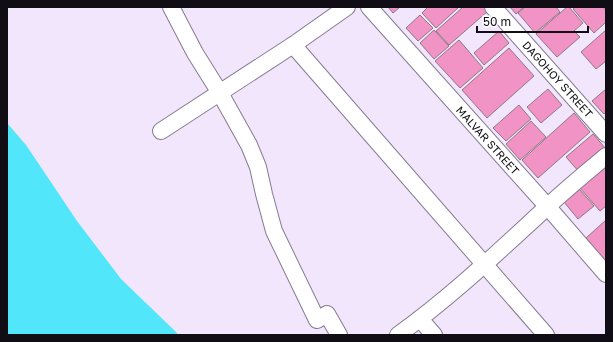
<svg xmlns="http://www.w3.org/2000/svg" width="613" height="342" viewBox="0 0 613 342" font-family="'Golos Text',sans-serif">
	<style>
		.water { fill: #51e6f9 }
		.building { fill: #f194c5; stroke: #8e7882 }
		.lines { fill: none; stroke-linecap: round; stroke-linejoin: round }
		.minor-casing { stroke: #867b8f; stroke-width: 18 }
		.minor { stroke: #fff; stroke-width: 16 }
		.labels { text-anchor: middle; dominant-baseline: central; stroke-width: 3; stroke-linejoin: round; paint-order: stroke }
		.street-label { font-size: 11px; fill: #100d14; stroke: #fff }
	</style>
	<rect width="100%" height="100%" fill="#f1e6fc"/>
	<!-- water -->
	<path class="water" d="M7,123l19,22 51,76 44,58 55,53 2,3h-171z"/>
	<!-- building -->
	<g class="building">
		<path d="M388,7h12l-7,6z"/>
		<path d="M428,7h31l-23,21 -14,-15z"/>
		<path d="M463,7h21l4,4 -39,34 -13,-14z"/>
		<path d="M510,7h14l-8,7z"/>
		<path d="M525,7h31l4,5 -25,21 -17,-20z"/>
		<path d="M567,7h2l14,16 -9,8 6,6 -23,20 -21,-23z"/>
		<path d="M575,7h28l3,4v11l-12,11 -21,-24z"/>
		<path d="M420,15l13,13 -15,13 -12,-13z"/>
		<path d="M434,30l15,16 -15,13 -14,-16z"/>
		<path d="M606,30v31l-10,8 -15,-17z"/>
		<path d="M499,31l10,12 -25,22 -10,-12z"/>
		<path d="M459,40l24,28 -23,20 -25,-27z"/>
		<path d="M509,48l25,28 -47,42 -25,-28z"/>
		<path d="M548,89l14,16 -21,18 -14,-16z"/>
		<path d="M606,89v23l-2,2 -12,-13z"/>
		<path d="M519,105l12,14 -25,22 -13,-13z"/>
		<path d="M574,113l16,19 -52,46 -16,-18z"/>
		<path d="M531,121l15,16 -26,23 -14,-16z"/>
		<path d="M593,134l13,15 -26,24 -14,-16z"/>
		<path d="M606,167v39l-6,5 -20,-23z"/>
		<path d="M579,189l15,17 -16,13 -14,-17z"/>
		<path d="M606,220v42l-20,-24z"/>
	</g>
	<g class="lines">
		<!-- minor casing -->
		<g class="minor-casing">
			<g id="minor">
				<path d="M171,7l24,46 25,40 29,52 9,22 6,27 10,37 43,89 10,-6 12,21"/>
				<path d="M369,7l178,199 59,68"/>
				<path d="M493,7l113,127"/>
				<path d="M293,45l253,290"/>
				<path d="M161,131l132,-86 54,-38"/>
				<path d="M420,319l14,16"/>
				<path d="M398,335c53,-38 100,-83 148,-127 19,-18 40,-35 60,-52"/>
			</g>
		</g>
		<!-- minor -->
		<use href="#minor" class="minor"/>
	</g>
	<g class="labels">
		<!-- street labels -->
		<g class="street-label">
			<text transform="translate(558 79) rotate(48)">DAGOHOY STREET</text>
			<text transform="translate(488 140) rotate(48)">MALVAR STREET</text>
		</g>
	</g>
	<!-- border -->
	<rect width="613" height="342" fill="none" stroke="#100d14" stroke-width="16"/>
	<!-- scale -->
	<path d="M477 26v6h111v-6" fill="none" stroke="#100d14" stroke-width="2"/>
	<text x="483" y="26" font-size="12" fill="#100d14" stroke="#ffffff" stroke-width="3" paint-order="stroke">50 m</text>
</svg>
